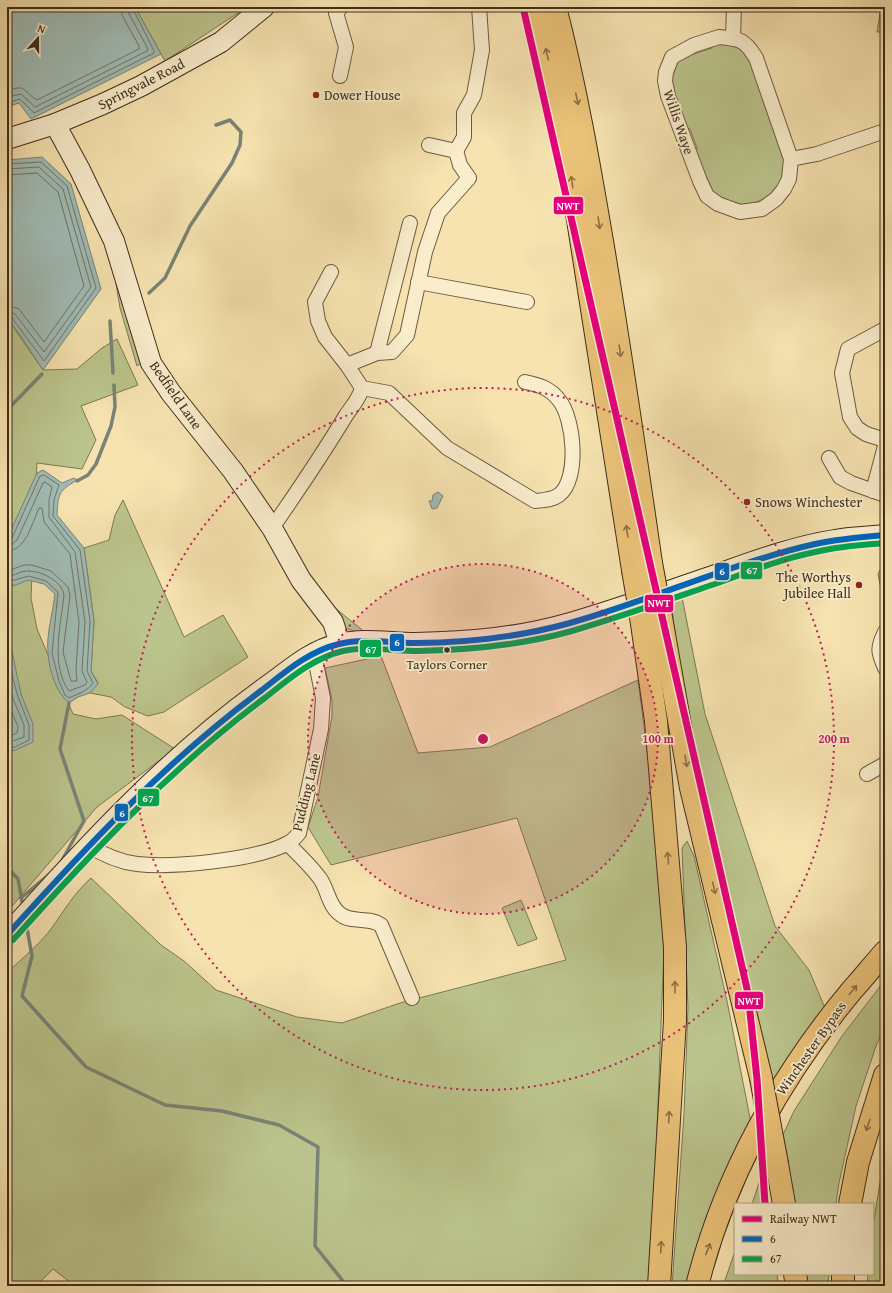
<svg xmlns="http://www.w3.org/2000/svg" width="892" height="1293" viewBox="0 0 892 1293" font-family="'Gentium Book Plus',serif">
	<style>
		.green { fill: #bbc48c; stroke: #7d7854 }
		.water { fill: #a0bcb5; stroke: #798377 }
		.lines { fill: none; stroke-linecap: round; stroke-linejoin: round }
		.shore { stroke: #707468; stroke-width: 1 }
		.stream { stroke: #798377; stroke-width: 3.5 }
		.street-casing { stroke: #6d5a40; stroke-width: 16 }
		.secondary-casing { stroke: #3f2d1b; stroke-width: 22 }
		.primary-casing { stroke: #3f2d1b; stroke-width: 24 }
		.highway-casing { stroke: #3f2d1b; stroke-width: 24 }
		.street { stroke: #f9edcc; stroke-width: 14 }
		.secondary { stroke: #f9edcc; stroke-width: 20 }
		.primary { stroke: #ebc278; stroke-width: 22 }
		.highway { stroke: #ebc278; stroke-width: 22 }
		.highway-bridge-casing { stroke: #3f2d1b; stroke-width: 24; stroke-linecap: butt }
		.highway-bridge { stroke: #ebc278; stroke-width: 22 }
		.bus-1-casing { stroke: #f9edcc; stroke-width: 9 }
		.bus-2-casing { stroke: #f9edcc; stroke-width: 9 }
		.bus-1 { stroke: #0065bd; stroke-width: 6 }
		.bus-2 { stroke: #00a651; stroke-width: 6 }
		.rail-1-casing { stroke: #f9edcc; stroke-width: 10 }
		.rail-1 { stroke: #e5007d; stroke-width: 7 }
		.oneway { stroke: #8c7045 }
		.ring { fill: none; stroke: #c2185b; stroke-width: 2; stroke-dasharray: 2 4 }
		.poi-dot { fill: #8f2418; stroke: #f9edcc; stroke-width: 1.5 }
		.bus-dot { fill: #3f2d1b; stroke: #f9edcc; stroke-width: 1.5 }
		.labels { text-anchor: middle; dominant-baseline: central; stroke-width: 3.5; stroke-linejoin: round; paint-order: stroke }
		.bus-label { font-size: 13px; fill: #3f2d1b; stroke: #f9edcc }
		.street-label { font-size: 14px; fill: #3f2d1b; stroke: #f9edcc }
		.poi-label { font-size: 14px; fill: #3f2d1b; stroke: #f9edcc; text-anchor: start }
		.centre { fill: #c2185b; stroke: #f9edcc; stroke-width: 2 }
		.ring-label { font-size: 12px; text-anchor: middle; font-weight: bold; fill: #c2185b; stroke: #f9edcc; stroke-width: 3.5; stroke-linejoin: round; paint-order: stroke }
		.line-badge { stroke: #f9edcc; stroke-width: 1.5 }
		.badge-label { font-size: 11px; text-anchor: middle; font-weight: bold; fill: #fff }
	</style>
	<rect width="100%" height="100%" fill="#f6e3b0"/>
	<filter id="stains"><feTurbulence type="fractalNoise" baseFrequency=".005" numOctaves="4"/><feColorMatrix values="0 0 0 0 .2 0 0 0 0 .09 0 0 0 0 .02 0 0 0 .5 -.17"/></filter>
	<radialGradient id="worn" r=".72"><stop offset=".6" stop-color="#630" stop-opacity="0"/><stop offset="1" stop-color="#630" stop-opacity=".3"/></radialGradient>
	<!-- green -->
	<g class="green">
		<path d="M135,7h112l-82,54z"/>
		<path d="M881,7h4v25h-8z"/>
		<path d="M726,43l17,5 6,7 16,44 -1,5 22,55 -4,25 -13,13 -25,10 -28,-12 -8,-10 -13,-30 2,-7 -7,-19 -4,-1 -16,-47 5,-19 12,-8h7l18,-6 2,-4z"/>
		<path d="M113,265l32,96 -8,5 -17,-58z"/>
		<path d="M7,318l36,52 34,-1 25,-21 15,-9 21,46 -57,21 15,34 -14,29 -45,-6 -6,135 6,31 36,85 23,5 26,-4 53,34 -78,58 -90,105z"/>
		<path d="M123,500l61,137 39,-22 25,42 -84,55 -16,4 -23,-9 -14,-10 -21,-4 8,-10 -7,-12 3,-50 -10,-73 25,-8 6,-25z"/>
		<path d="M885,567v27l-4,-5 -3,-15 2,-4z"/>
		<path d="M682,597l23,117 70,212 34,44 19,45 -53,77 -81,-323 -23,-166z"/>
		<path d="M329,603l37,30c-27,-4 -26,-7 -37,-30z"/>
		<path d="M381,656l37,97 72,-6 148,-67 28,216 -15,390h-576l-22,-17 -17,17h-29v-313c14,-14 32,-28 44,-44 13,-18 23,-36 40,-51l70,67 23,16 32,29 81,27 45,6 58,-20 166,-43 -49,-142 -186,47 -23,-38 10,-30 14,-81v-16l-7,-32z"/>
		<path d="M687,841l7,15 33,145 25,127 -62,158h-18l12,-172 4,-106 -6,-160z"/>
		<path d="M521,900l16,39 -19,7 -16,-38z"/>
		<path d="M885,980v46l-9,20 -20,60 -17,77 -3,21h-41l-12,-69 11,-24 48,-75z"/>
		<path d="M885,1152v134h-18l1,-12h5v-48z"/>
		<path d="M760,1180l5,24h-13z"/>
		<path d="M735,1251v23h42l2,12h-56z"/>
		<path d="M806,1274h23l-1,12h-21z"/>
	</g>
	<!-- water -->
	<g class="water">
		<path d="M7,7h128l26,47 -130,65 -12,-16 -12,4z"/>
		<path d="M42,157l29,27 30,105 -58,81 -23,-35 -13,-17v-158z"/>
		<path d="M43,470l19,13 12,-5 3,2c-18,11 -19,13 -20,35l27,33 10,73 -3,50 7,13 -8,9 -12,4 -9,6c-13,-10 -20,-33 -21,-50 -2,-19 5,-40 7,-59l-11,-10 -16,-4 -12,5 -9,1v-47l30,-66z"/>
		<path d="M438,492l5,4 -6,12 -5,1 -3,-8h3l1,-6z"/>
		<path d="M7,628l14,66 12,30v18l-17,8 -9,2z"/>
	</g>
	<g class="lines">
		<!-- shore -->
		<g class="shore">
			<path d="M7,91c20,-8 16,1 30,9l102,-51v-3l-17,-31 -1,-8"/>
			<path d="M7,97l14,-3 14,13 112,-56 1,-2 -20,-37 -1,-5"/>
			<path d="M7,103l13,-4 14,14 120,-60v-2l-22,-44"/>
			<path d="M7,164l34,-2 26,24 29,102 -52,73 -32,-43 -5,-2"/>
			<path d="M7,169l32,-2 24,22 28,98 -47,65 -29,-38 -8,-3"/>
			<path d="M7,175l30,-2 21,19 26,94 -40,56 -25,-33 -12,-4"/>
			<path d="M7,540l5,-2 28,-62 4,-1 15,10 -5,15 -1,16 27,34 10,71 -3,50 6,12c-5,8 -16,11 -24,15l-4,-3 -6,-14 -7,-28 6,-61 -12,-11 -17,-5 -22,6"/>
			<path d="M7,545l5,-1 5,-4 26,-57 2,-1 7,5 -3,13v17l26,35 10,70 -3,49 5,11 -2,3 -16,6c-19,-26 -8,-66 -5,-96 -2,-14 -23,-24 -35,-24 -7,-1 -15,5 -22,6"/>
			<path d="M7,551c19,0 25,-28 32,-43h3l2,14 26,32 9,68 -3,48 1,11h-6l-8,-29 7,-56 -2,-9 -17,-16 -19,-6h-8l-17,6"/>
			<path d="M7,642l4,28 6,24 12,31v15l-14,7 -8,1"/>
			<path d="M7,676l5,20 12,29v12l-17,6"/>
			<path d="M7,700l11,27 -1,6 -10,4"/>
		</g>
		<!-- stream -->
		<g class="stream">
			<path d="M149,293l16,-15 25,-52 42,-63 8,-18 1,-13 -11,-12 -14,5"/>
			<path d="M110,321l3,52"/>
			<path d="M7,410l35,-36"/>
			<path d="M77,481l11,-6 8,-11 15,-38 4,-19 -1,-22"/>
			<path d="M61,862l23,-41 -24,-72 9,-46"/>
			<path d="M7,867l11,12 5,28"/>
			<path d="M21,898l31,-26"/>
			<path d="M26,923l6,33 -10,40 64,71 79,38 57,6 57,14 39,22 -3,99 32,40"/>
		</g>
		<!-- street casing -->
		<g class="street-casing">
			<g id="street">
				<path d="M719,37c22,2 26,3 37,21l35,101 -2,20 -5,10 -8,10 -14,10 -22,3 -22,-8 -11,-8 -7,-15 -32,-85 -3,-15 1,-9 6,-15 22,-12z"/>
				<path d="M733,38l1,-31"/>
				<path d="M340,76l6,-29 -10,-34 5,-6"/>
				<path d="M429,145l27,6 8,-14v-24l10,-18 8,-45 -3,-43"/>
				<path d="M791,159l26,-5 68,-23"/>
				<path d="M331,272l-16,30 3,19 7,16 22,28 15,23 27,5 58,55 88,53c9,-1 17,-1 24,-6 21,-16 15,-77 0,-95 -9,-12 -20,-15 -34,-18"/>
				<path d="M418,282l109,20"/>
				<path d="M885,329l-37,20 -6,24 8,44 7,11 9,6 19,6"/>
				<path d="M377,353l33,-130"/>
				<path d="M347,365l30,-12 15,-1 15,-17 18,-83 13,-39 31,-35 -9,-13 -4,-14"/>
				<path d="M829,458l11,19 11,6 34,12"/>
				<path d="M873,491l12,-45"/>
				<path d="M272,528c25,-36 50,-73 73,-111 6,-10 14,-17 17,-29"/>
				<path d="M885,632c-8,16 -7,20 0,36"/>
				<path d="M867,774l18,-10"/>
				<path d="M288,844c11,11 24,23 33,36 7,11 8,26 19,34 12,10 28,2 41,11l31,73"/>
				<path d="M88,845c14,9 32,17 49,19 34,4 121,-4 151,-21 5,-2 8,-6 11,-10l22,-104 2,-31 -9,-45"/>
			</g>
		</g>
		<!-- secondary casing -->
		<g class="secondary-casing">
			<g id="secondary">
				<path d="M55,124l25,46 34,71 37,122 20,30 62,78 39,57 29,52 32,42 7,22"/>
				<path d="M7,139l48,-15 48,-20 38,-18 80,-44 43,-35"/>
				<path d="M7,935c80,-90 164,-181 263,-251 22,-16 42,-34 69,-40 25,-6 51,-1 76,-1 54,-1 102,-5 155,-20 45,-13 90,-29 134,-44 43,-15 86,-32 131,-39 16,-3 33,-3 50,-5"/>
			</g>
		</g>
		<!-- primary casing -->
		<g class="primary-casing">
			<g id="primary">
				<path d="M850,1204l8,-42 27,-87"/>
				<path d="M697,1286c27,-109 84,-211 156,-297 11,-12 21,-25 32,-37"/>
				<path d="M843,1286v-12"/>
			</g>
		</g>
		<!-- highway casing -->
		<g class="highway-casing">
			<g id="highway">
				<path d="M536,7l29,130 68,433"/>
				<path d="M555,7c21,81 35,163 49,246 17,103 32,207 47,310"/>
				<path d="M660,612l31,176 70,290"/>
				<path d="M641,617l15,104 19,226v73l-16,266"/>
				<path d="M777,1164l7,40"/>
				<path d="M795,1274l2,12"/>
			</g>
		</g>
		<!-- street -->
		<use href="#street" class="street"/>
		<!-- secondary -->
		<use href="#secondary" class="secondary"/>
		<!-- primary -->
		<use href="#primary" class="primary"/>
		<!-- highway -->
		<use href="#highway" class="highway"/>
		<!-- highway-bridge casing -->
		<g class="highway-bridge-casing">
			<g id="highway-bridge">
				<path d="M651,563l9,49"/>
				<path d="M633,570l8,47"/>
				<path d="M761,1078l16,86"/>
			</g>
		</g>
		<!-- highway-bridge -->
		<use href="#highway-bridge" class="highway-bridge"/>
		<!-- bus-1 casing -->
		<g class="bus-1-casing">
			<path id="bus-1" d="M7,935c79,-88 159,-174 255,-245 23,-18 47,-39 77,-46 25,-6 50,-1 76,-1 52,0 104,-6 155,-20 82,-23 161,-60 245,-79 23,-5 46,-7 70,-9"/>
		</g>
		<!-- bus-2 casing -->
		<g class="bus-2-casing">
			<path id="bus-2" d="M13,940c78,-87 158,-172 253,-243 23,-18 47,-39 77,-46 25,-5 50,0 75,0 52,-1 104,-6 154,-20 48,-14 96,-31 143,-47 35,-13 69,-26 105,-33 22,-5 43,-6 65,-8"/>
		</g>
		<!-- bus-1 -->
		<use href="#bus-1" class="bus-1"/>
		<!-- bus-2 -->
		<use href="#bus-2" class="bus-2"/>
		<!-- rail-1 casing -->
		<g class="rail-1-casing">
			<path id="rail-1" d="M523,7l225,986 9,86 8,125"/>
		</g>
		<!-- rail-1 -->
		<use href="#rail-1" class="rail-1"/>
	</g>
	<!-- one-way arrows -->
	<defs><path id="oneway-shaft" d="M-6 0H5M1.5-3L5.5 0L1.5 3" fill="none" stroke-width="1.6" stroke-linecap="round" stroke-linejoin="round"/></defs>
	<g class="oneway">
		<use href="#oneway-shaft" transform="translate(547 54) rotate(-103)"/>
		<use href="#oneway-shaft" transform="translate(577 99) rotate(78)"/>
		<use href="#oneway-shaft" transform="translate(572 182) rotate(-99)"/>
		<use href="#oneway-shaft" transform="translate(599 223) rotate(81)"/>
		<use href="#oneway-shaft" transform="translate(620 351) rotate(82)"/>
		<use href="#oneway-shaft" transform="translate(627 531) rotate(-99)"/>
		<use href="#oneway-shaft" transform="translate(686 761) rotate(80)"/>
		<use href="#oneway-shaft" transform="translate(668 858) rotate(-95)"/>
		<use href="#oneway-shaft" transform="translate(714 888) rotate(77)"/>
		<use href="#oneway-shaft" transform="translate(675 987) rotate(-90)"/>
		<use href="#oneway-shaft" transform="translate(853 990) rotate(-50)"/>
		<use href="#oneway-shaft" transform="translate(669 1117) rotate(-87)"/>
		<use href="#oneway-shaft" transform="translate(868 1125) rotate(108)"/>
		<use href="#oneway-shaft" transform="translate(661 1247) rotate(-87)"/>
		<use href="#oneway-shaft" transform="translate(708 1249) rotate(-69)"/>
	</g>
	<!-- distance rings -->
	<circle cx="483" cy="739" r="175" fill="#c2185b" fill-opacity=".12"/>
	<g class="ring">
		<circle cx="483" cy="739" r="175"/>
		<circle cx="483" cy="739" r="351"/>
	</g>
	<!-- markers -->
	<g class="poi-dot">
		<circle cx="316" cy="95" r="4"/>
		<circle cx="747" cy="502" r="4"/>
		<circle cx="859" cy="585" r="4"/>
	</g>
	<circle class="bus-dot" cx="447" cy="650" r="3.5"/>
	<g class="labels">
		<!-- bus labels -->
		<g class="bus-label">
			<text x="447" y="664">Taylors Corner</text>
		</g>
		<!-- street labels -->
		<g class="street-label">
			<text transform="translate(141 84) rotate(-27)">Springvale Road</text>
			<text transform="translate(679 122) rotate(71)">Willis Waye</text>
			<text transform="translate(176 395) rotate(55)">Bedfield Lane</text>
			<text transform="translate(306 792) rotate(-76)">Pudding Lane</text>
			<text transform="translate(811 1048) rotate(-55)">Winchester Bypass</text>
		</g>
		<!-- poi labels -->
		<g class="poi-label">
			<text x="324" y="95">Dower House</text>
			<text x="755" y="502">Snows Winchester</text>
			<text x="851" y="577" text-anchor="end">The Worthys<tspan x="851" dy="16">Jubilee Hall</tspan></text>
		</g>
	</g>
	<circle cx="483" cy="739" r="6" class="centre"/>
	<g class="ring-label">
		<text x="658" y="743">100 m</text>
		<text x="834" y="743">200 m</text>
	</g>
	<g class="line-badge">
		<rect x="553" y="196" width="31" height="19" rx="4" fill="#e5007d"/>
		<rect x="740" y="561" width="23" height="19" rx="4" fill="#00a651"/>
		<rect x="714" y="562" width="16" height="19" rx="4" fill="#0065bd"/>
		<rect x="644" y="594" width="30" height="19" rx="4" fill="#e5007d"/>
		<rect x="389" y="633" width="16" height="19" rx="4" fill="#0065bd"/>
		<rect x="359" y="639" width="23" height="19" rx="4" fill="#00a651"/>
		<rect x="137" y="788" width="23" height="19" rx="4" fill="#00a651"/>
		<rect x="114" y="803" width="15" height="19" rx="4" fill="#0065bd"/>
		<rect x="734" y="991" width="30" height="19" rx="4" fill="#e5007d"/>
	</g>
	<g class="badge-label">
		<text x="568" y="210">NWT</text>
		<text x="752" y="574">67</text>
		<text x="722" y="575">6</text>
		<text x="659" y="607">NWT</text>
		<text x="397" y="646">6</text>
		<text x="371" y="653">67</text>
		<text x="148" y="802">67</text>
		<text x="122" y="817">6</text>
		<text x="749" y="1005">NWT</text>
	</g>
	<!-- margin -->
	<rect width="892" height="1293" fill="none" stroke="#f6e3b0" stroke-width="24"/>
	<rect x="8" y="8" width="876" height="1277" fill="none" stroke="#3f2d1b" stroke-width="2"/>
	<rect x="12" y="12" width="868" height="1269" fill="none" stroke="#3f2d1b"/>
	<!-- legend -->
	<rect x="734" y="1203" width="140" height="72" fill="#f9edcc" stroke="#afa085"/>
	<rect x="742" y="1216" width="20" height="6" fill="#e5007d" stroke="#afa085"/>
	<text x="770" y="1223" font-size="12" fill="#3f2d1b">Railway NWT</text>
	<rect x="742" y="1236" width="20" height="6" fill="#0065bd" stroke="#afa085"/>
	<text x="770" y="1243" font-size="12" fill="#3f2d1b">6</text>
	<rect x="742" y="1256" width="20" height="6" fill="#00a651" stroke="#afa085"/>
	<text x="770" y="1263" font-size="12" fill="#3f2d1b">67</text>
	<!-- north arrow -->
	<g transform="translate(38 38) rotate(21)" stroke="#f9edcc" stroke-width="3" paint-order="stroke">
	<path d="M0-3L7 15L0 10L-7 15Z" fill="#3f2d1b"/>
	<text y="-6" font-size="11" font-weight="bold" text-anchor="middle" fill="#3f2d1b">N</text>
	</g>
	<rect width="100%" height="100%" filter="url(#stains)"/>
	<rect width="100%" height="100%" fill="url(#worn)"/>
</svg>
